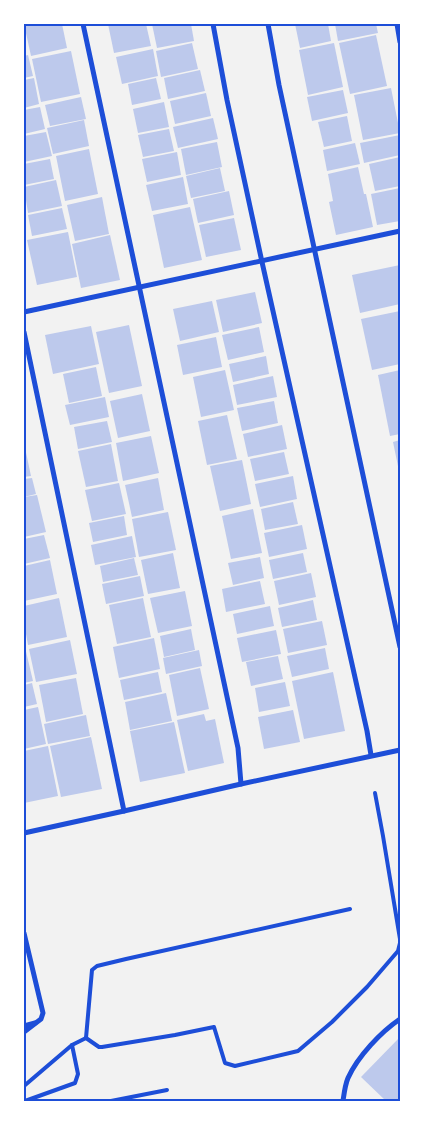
<svg xmlns="http://www.w3.org/2000/svg" width="424" height="1125" viewBox="0 0 424 1125" font-family="'Open Sans',sans-serif">
	<style>
		.building { fill: #bdc9ec }
		.lines { fill: none; stroke-linecap: round; stroke-linejoin: round }
		.service { stroke: #1d4ed8; stroke-width: 4 }
		.minor { stroke: #1d4ed8; stroke-width: 5 }
		.neatline { fill: none; stroke: #1d4ed8; stroke-width: 2 }
	</style>
	<rect width="100%" height="100%" fill="#f2f2f2"/>
	<!-- building -->
	<g class="building">
		<path d="M24,24h38l5,24 -36,8z"/>
		<path d="M108,24h38l5,22 -37,7z"/>
		<path d="M152,24h39l3,17 -37,7z"/>
		<path d="M295,24h33l3,17 -31,7z"/>
		<path d="M335,24h41l2,9 -40,8z"/>
		<path d="M376,35l11,51 -37,8 -11,-51z"/>
		<path d="M192,43l6,26 -37,8 -5,-26z"/>
		<path d="M334,43l9,44 -35,8 -9,-45z"/>
		<path d="M153,49l5,27 -36,8 -6,-27z"/>
		<path d="M71,51l9,43 -39,8 -9,-43z"/>
		<path d="M28,55l5,21 -9,2v-22z"/>
		<path d="M200,70l5,21 -37,8 -4,-21z"/>
		<path d="M34,78l5,26 -15,4v-28z"/>
		<path d="M156,78l5,21 -29,6 -4,-21z"/>
		<path d="M391,88l9,45 -37,7 -9,-45z"/>
		<path d="M343,90l5,23 -36,8 -5,-24z"/>
		<path d="M206,93l5,23 -36,8 -5,-23z"/>
		<path d="M81,97l5,22 -36,7 -5,-21z"/>
		<path d="M164,102l5,25 -31,6 -5,-24z"/>
		<path d="M40,107l5,22 -21,5v-24z"/>
		<path d="M347,116l5,25 -28,6 -6,-25z"/>
		<path d="M213,118l5,21 -40,9 -5,-21z"/>
		<path d="M84,120l5,26 -36,8 -6,-26z"/>
		<path d="M169,129l5,22 -31,6 -5,-22z"/>
		<path d="M46,132l6,24 -28,6v-26z"/>
		<path d="M400,135v20l-36,8 -4,-20z"/>
		<path d="M217,142l5,25 -36,8 -5,-26z"/>
		<path d="M355,143l5,21 -33,7 -4,-21z"/>
		<path d="M89,149l9,45 -33,7 -9,-45z"/>
		<path d="M177,152l4,23 -34,7 -5,-23z"/>
		<path d="M400,157v29l-25,5 -6,-27z"/>
		<path d="M50,159l4,20 -30,6v-21z"/>
		<path d="M358,167l6,27h2l7,33 -37,8 -7,-33 4,-1 -5,-27z"/>
		<path d="M220,168l5,23 -34,7 -5,-22z"/>
		<path d="M183,177l5,27 -36,7 -6,-26z"/>
		<path d="M56,180l6,26 -34,7 -4,-26z"/>
		<path d="M400,188v33l-23,4 -6,-31z"/>
		<path d="M229,191l5,24 -36,8 -5,-24z"/>
		<path d="M102,197l7,37 -34,7 -8,-36z"/>
		<path d="M190,207l12,53 -38,8 -11,-53z"/>
		<path d="M62,208l5,21 -35,7 -4,-21z"/>
		<path d="M234,218l7,32 -35,7 -7,-32z"/>
		<path d="M68,232l9,45 -40,8 -10,-45z"/>
		<path d="M110,235l10,45 -39,8 -9,-44z"/>
		<path d="M400,265v39l-40,9 -8,-38z"/>
		<path d="M255,292l7,31 -39,9 -7,-32z"/>
		<path d="M212,301l7,31 -39,9 -7,-32z"/>
		<path d="M400,311v53l-28,6 -11,-51z"/>
		<path d="M129,325l13,61 -33,7 -13,-61z"/>
		<path d="M91,326l8,38 -46,10 -8,-39z"/>
		<path d="M259,327l5,25 -36,8 -6,-25z"/>
		<path d="M216,337l6,30 -39,8 -6,-30z"/>
		<path d="M266,356l3,18 -36,8 -4,-18z"/>
		<path d="M96,367l6,29 -33,7 -6,-29z"/>
		<path d="M225,370l9,40 -33,7 -8,-40z"/>
		<path d="M400,370v64l-10,2 -12,-61z"/>
		<path d="M273,376l4,21 -40,8 -4,-20z"/>
		<path d="M142,394l8,37 -32,7 -8,-37z"/>
		<path d="M105,397l4,20 -39,8 -5,-20z"/>
		<path d="M274,401l4,22 -36,8 -5,-23z"/>
		<path d="M227,415l10,44 -30,6 -9,-44z"/>
		<path d="M107,421l5,21 -34,7 -4,-22z"/>
		<path d="M282,425l5,24 -39,8 -5,-23z"/>
		<path d="M151,436l8,37 -36,8 -7,-38z"/>
		<path d="M400,440v31h-1l-6,-29z"/>
		<path d="M24,443l7,33 -7,1z"/>
		<path d="M111,444l7,37 -32,6 -8,-36z"/>
		<path d="M284,452l5,22 -34,7 -5,-22z"/>
		<path d="M242,460l9,44 -31,7 -10,-45z"/>
		<path d="M293,476l4,23 -37,8 -5,-23z"/>
		<path d="M32,478l4,16 -12,3v-18z"/>
		<path d="M158,478l6,32 -32,7 -7,-32z"/>
		<path d="M119,483l7,31 -34,7 -7,-31z"/>
		<path d="M37,495l9,37 -22,5v-40z"/>
		<path d="M293,502l5,22 -33,6 -4,-21z"/>
		<path d="M253,509l9,44 -31,6 -9,-43z"/>
		<path d="M168,512l8,38 -37,7 -7,-38z"/>
		<path d="M124,516l3,19 -34,7 -4,-19z"/>
		<path d="M302,525l5,24 -38,8 -5,-24z"/>
		<path d="M44,535l6,23 -26,6v-25z"/>
		<path d="M132,536l4,21 -41,8 -4,-20z"/>
		<path d="M173,553l7,35 -32,6 -7,-34z"/>
		<path d="M303,553l4,19 -34,7 -4,-19z"/>
		<path d="M260,557l4,21 -31,7 -5,-22z"/>
		<path d="M134,558l4,17 -35,7 -3,-16z"/>
		<path d="M50,560l7,34 -33,7v-35z"/>
		<path d="M311,573l5,24 -37,8 -5,-24z"/>
		<path d="M140,576l4,20 -38,8 -4,-20z"/>
		<path d="M260,581l5,23 -39,8 -4,-23z"/>
		<path d="M185,591l7,35 -34,7 -8,-35z"/>
		<path d="M59,598l8,39 -39,8 -4,-22v-17z"/>
		<path d="M143,598l8,39 -34,7 -8,-39z"/>
		<path d="M313,600l4,20 -35,7 -4,-19z"/>
		<path d="M270,606l4,20 -37,8 -4,-20z"/>
		<path d="M322,621l5,24 -39,8 -5,-24z"/>
		<path d="M191,629l4,21 -31,7 -4,-21z"/>
		<path d="M276,630l5,24 -39,8 -5,-24z"/>
		<path d="M154,638l6,31 -41,9 -6,-31z"/>
		<path d="M70,640l7,34 -41,8 -7,-33z"/>
		<path d="M24,643l9,38 -9,2z"/>
		<path d="M325,648l4,21 -37,8 -5,-21z"/>
		<path d="M199,650l3,16 -36,8 -3,-16z"/>
		<path d="M278,656l5,23 -32,7 -5,-24z"/>
		<path d="M200,668l9,41 -32,7 -8,-41z"/>
		<path d="M158,672l4,20 -38,8 -4,-20z"/>
		<path d="M333,672l12,59 -41,8 -12,-58z"/>
		<path d="M76,678l7,36 -37,8 -7,-37z"/>
		<path d="M285,682l5,24 -31,6 -4,-24z"/>
		<path d="M32,683l5,21 -13,3v-22z"/>
		<path d="M166,693l6,28 -42,9 -5,-28z"/>
		<path d="M38,707l8,37 -22,5v-39z"/>
		<path d="M293,710l7,32 -36,7 -6,-32z"/>
		<path d="M204,714l2,7 9,-2 9,44 -36,8 -11,-51z"/>
		<path d="M86,715l4,21 -42,8 -4,-20z"/>
		<path d="M174,722l11,51 -45,9 -10,-51z"/>
		<path d="M91,737l11,52 -41,8 -11,-51z"/>
		<path d="M48,746l10,50 -34,7v-52z"/>
		<path d="M400,1037v64h-14l-25,-24z"/>
	</g>
	<g class="lines">
		<!-- service -->
		<g class="service">
			<path d="M375,793l8,43 17,103"/>
			<path d="M86,1038l13,9h3l73,-12 39,-8 11,36 10,3 63,-15 34,-29 35,-35 31,-36 2,-8"/>
			<path d="M86,1038l6,-68 5,-4 29,-7 224,-50"/>
			<path d="M24,1086l48,-41 14,-7"/>
			<path d="M24,1089v12"/>
			<path d="M25,1101l50,-18 3,-9 -6,-29"/>
			<path d="M111,1101l56,-11"/>
		</g>
		<!-- minor -->
		<g class="minor">
			<path d="M83,24l155,724 3,36"/>
			<path d="M213,24l14,76 35,162 105,469 4,24"/>
			<path d="M268,24l11,61 121,562"/>
			<path d="M397,24l3,18"/>
			<path d="M24,312l376,-81"/>
			<path d="M24,332l100,479"/>
			<path d="M24,833l100,-22 117,-27 159,-34"/>
			<path d="M24,933l19,80 -2,6 -17,13"/>
			<path d="M24,1026l11,-3"/>
			<path d="M343,1101c1,-7 2,-16 5,-23 10,-22 33,-46 52,-59"/>
		</g>
	</g>
	<!-- border -->
	<rect width="424" height="1125" fill="none" stroke="#ffffff" stroke-width="50"/>
	<rect x="25" y="25" width="374" height="1075" class="neatline"/>
</svg>
